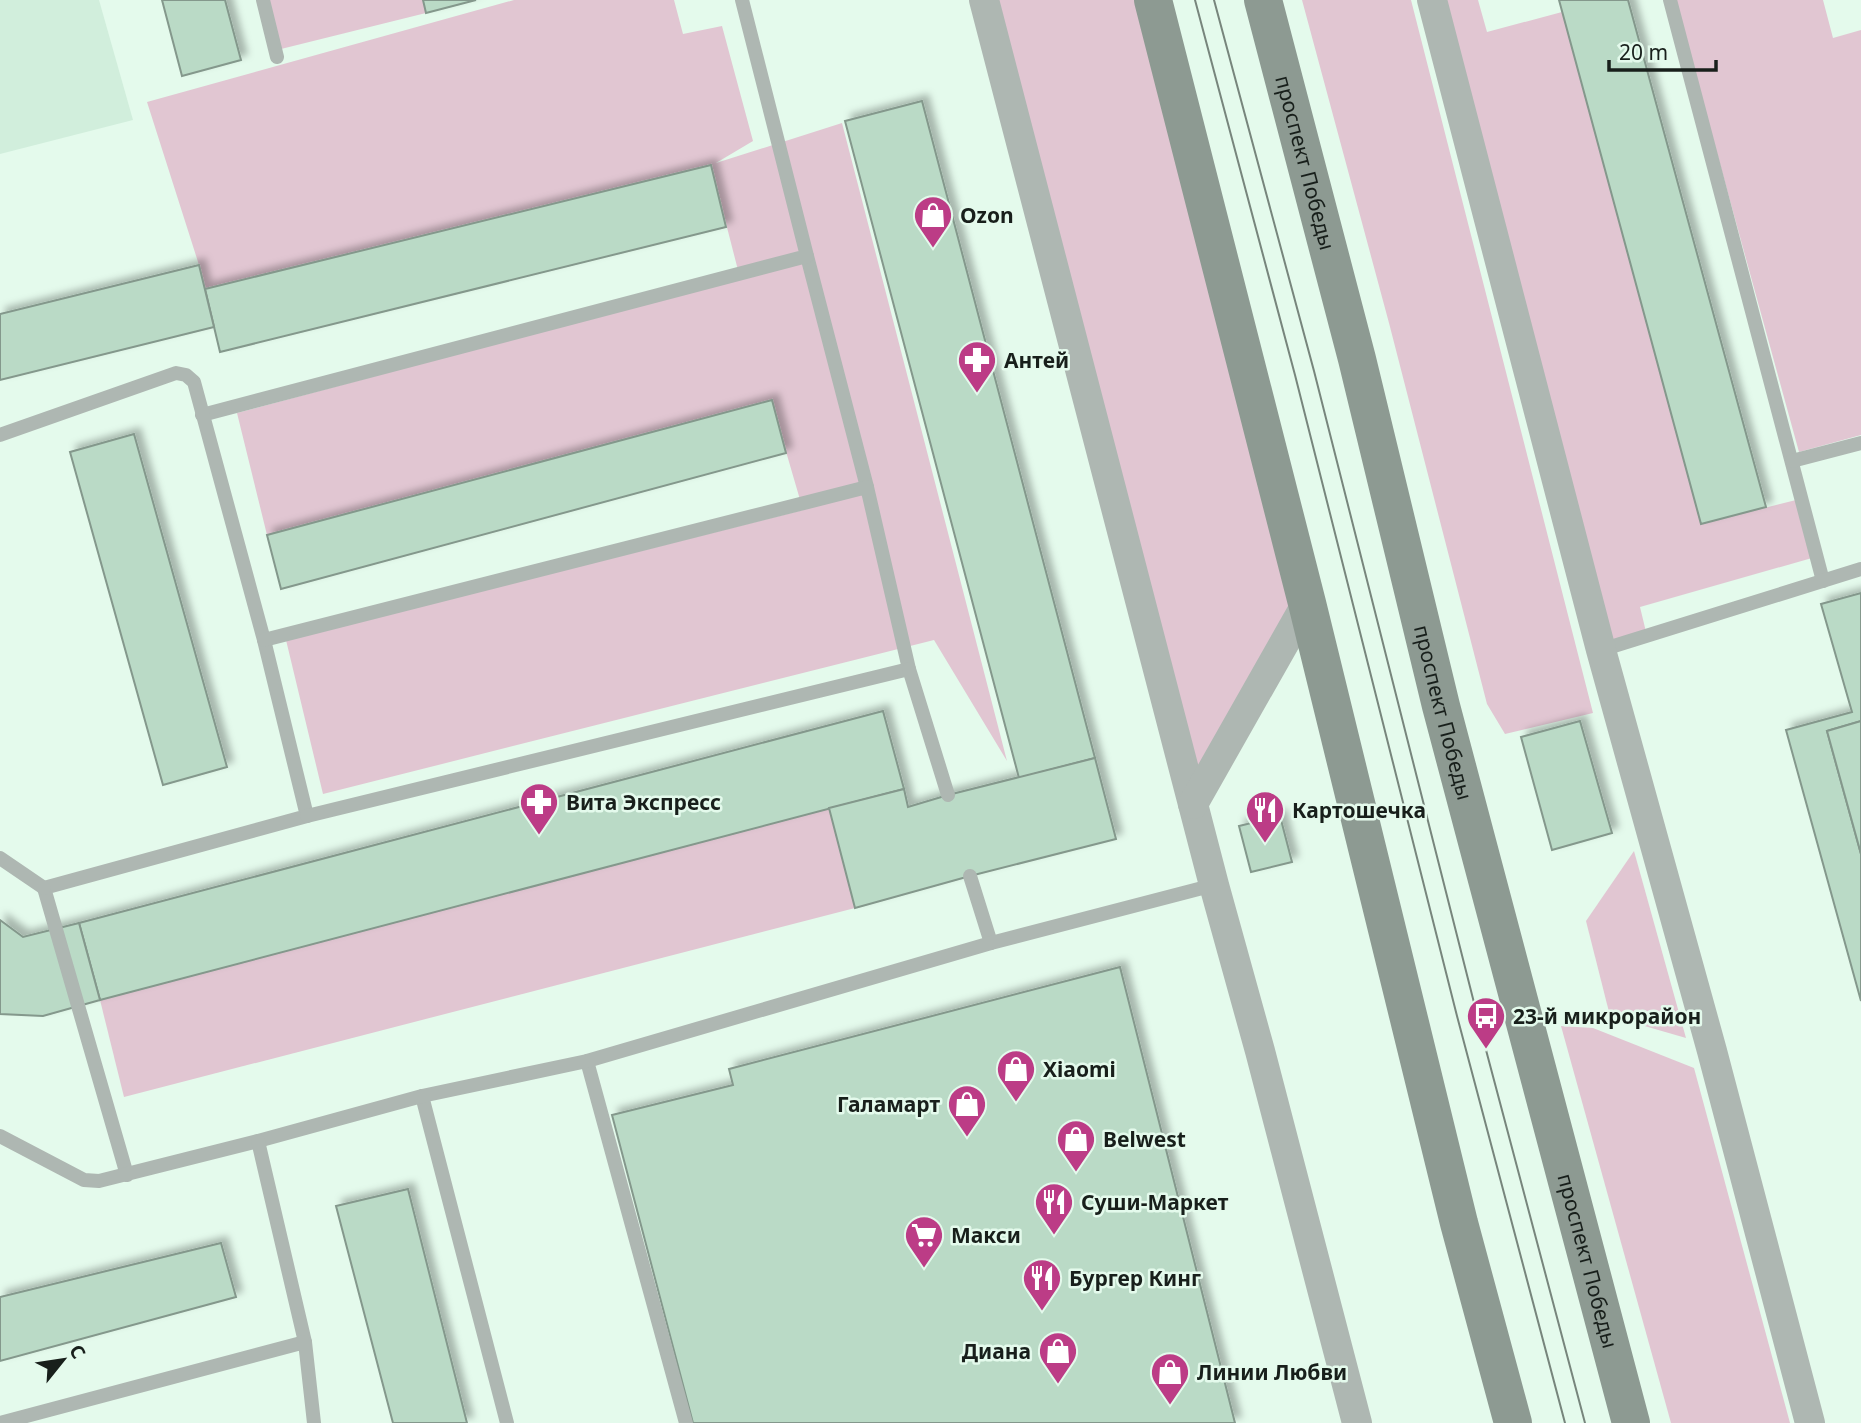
<svg xmlns="http://www.w3.org/2000/svg" width="1861" height="1423" viewBox="0 0 1861 1423" font-family="'Noto Sans',sans-serif">
	<style>
		.built { fill: #d1eedc }
		.green { fill: #e1c6d2 }
		.building { fill: #badac6; stroke: #84988c; stroke-width: 2; filter: url(#shadow) }
		.lines { fill: none; stroke-linecap: round; stroke-linejoin: round }
		.lane { stroke: #aeb7b2; stroke-width: 14 }
		.street { stroke: #aeb7b2; stroke-width: 30 }
		.secondary { stroke: #8d9a92; stroke-width: 38 }
		.tram { stroke: #77857c; stroke-width: 2 }
		.labels { text-anchor: middle; dominant-baseline: central; stroke-width: 5; stroke-linejoin: round; paint-order: stroke }
		.street-label { font-size: 21px; fill: #181f1b; stroke: #e4faec }
		.poi-label { font-size: 21px; font-weight: bold; fill: #181f1b; stroke: #e4faec; text-anchor: start }
	</style>
	<defs>
		<filter id="shadow"><feDropShadow dx="6" dy="-6" stdDeviation="3.5" flood-color="#0004"/></filter>
	</defs>
	<rect width="100%" height="100%" fill="#e4faec"/>
	<!-- built -->
	<path class="built" d="M0,0h99l34,120 -133,34z"/>
	<!-- green -->
	<g class="green">
		<path d="M269,0h154l3,13 -145,36z"/>
		<path d="M514,0h160l9,34 39,-8 31,115 -37,22 126,-40 165,638 -73,-121 -611,154 -37,-154 517,-130 -32,-110 -504,135 -30,-122 503,-135 -29,-113 -506,124 -6,-24 -52,-163z"/>
		<path d="M984,0h169l154,603 -114,201z"/>
		<path d="M1302,0h109l182,713 -88,21 -18,-30 -98,-381z"/>
		<path d="M1432,0h46l9,32 75,-20 139,512 95,-24 16,58 -172,49 7,29 -46,14z"/>
		<path d="M1675,0h148l10,38 28,-8v405l-62,17z"/>
		<path d="M829,808l26,100 -731,189 -24,-97z"/>
		<path d="M1634,851l52,187 -76,-22 -24,-95z"/>
		<path d="M1561,1026l32,2 101,40 96,355h-119z"/>
	</g>
	<!-- building -->
	<g class="building">
		<path d="M162,0h63l16,60 -59,16z"/>
		<path d="M423,0h53l-50,13z"/>
		<path d="M1559,0h69l138,507 -65,17z"/>
		<path d="M922,101l173,657 -76,20 -174,-657z"/>
		<path d="M711,165l15,62 -506,125 -15,-63z"/>
		<path d="M199,265l15,62 -214,53v-66z"/>
		<path d="M772,400l14,53 -505,136 -14,-54z"/>
		<path d="M134,434l93,333 -64,18 -93,-333z"/>
		<path d="M1861,593v128l-34,10 34,123v147l-75,-271 66,-18 -31,-108z"/>
		<path d="M883,711l21,78 -804,211 -21,-77z"/>
		<path d="M1580,721l32,112 -60,17 -31,-113z"/>
		<path d="M1861,721v133l-34,-123z"/>
		<path d="M1095,758l21,81 -146,37 -115,32 -26,-100 75,-19 4,18 40,-12z"/>
		<path d="M1280,816l12,46 -41,10 -12,-46z"/>
		<path d="M0,920l23,17 56,-14 21,77 -57,16 -43,-2z"/>
		<path d="M1120,967l115,456h-542l-81,-308 121,-30 -4,-16z"/>
		<path d="M408,1189l59,234h-74l-57,-217z"/>
		<path d="M221,1243l15,54 -236,64v-64z"/>
	</g>
	<g class="lines">
		<!-- lane -->
		<g class="lane">
			<path d="M263,0l14,57"/>
			<path d="M1670,0l153,581"/>
			<path d="M807,256l60,231"/>
			<path d="M202,415l605,-159 -65,-256"/>
			<path d="M0,435l176,-62 10,2 8,7 70,258 43,176 -263,72 83,287"/>
			<path d="M1792,461l69,-18"/>
			<path d="M264,640l603,-153 42,182 -602,147"/>
			<path d="M1601,650l260,-81"/>
			<path d="M909,669l39,126"/>
			<path d="M0,858l44,30"/>
			<path d="M970,876l21,67"/>
			<path d="M587,1061l99,362"/>
			<path d="M422,1096l85,327"/>
			<path d="M0,1136l84,44 15,1 159,-40 164,-45 165,-35 404,-118 223,-58"/>
			<path d="M258,1141l47,201"/>
			<path d="M0,1423l305,-81 9,81"/>
		</g>
		<!-- street -->
		<g class="street">
			<path d="M984,0l230,885 46,166 97,372"/>
			<path d="M1432,0l169,650 111,401 98,372"/>
			<path d="M1193,804l114,-201"/>
		</g>
		<!-- secondary -->
		<g class="secondary">
			<path d="M1153,0l154,603 152,620 54,200"/>
			<path id="s1" d="M1263,0l94,359 84,347 190,717"/>
		</g>
		<!-- tram -->
		<g class="tram">
			<path d="M1195,0l100,375 162,641 108,407"/>
			<path d="M1214,0l100,371 172,679 99,373"/>
		</g>
	</g>
	<!-- icons -->
	<defs>
		<g id="shop-pin" transform="scale(2.0125)"><path d="M0 17L-7.5 6A9.5 9.5 0 1 1 7.5 6Z" fill="#bc3c86" stroke="#e4faec"/><path d="M-5-2.5h2.3a2.7 3.5 0 0 1 5.4 0H5L5.5 6h-11ZM-1.5-2.5h3a1.5 2.3 0 0 0-3 0Z" fill="#fff"/></g>
		<g id="pharmacy-pin" transform="scale(2.0125)"><path d="M0 17L-7.5 6A9.5 9.5 0 1 1 7.5 6Z" fill="#bc3c86" stroke="#e4faec"/><path d="M-2-6h4v4h4v4h-4v4h-4v-4h-4v-4h4Z" fill="#fff"/></g>
		<g id="restaurant-pin" transform="scale(2.0125)"><path d="M0 17L-7.5 6A9.5 9.5 0 1 1 7.5 6Z" fill="#bc3c86" stroke="#e4faec"/><path d="M-5-6h1v4h1v-4h1v4h1v-4h1v5L-1.5 .5V6h-2V.5L-5-1ZM5-6V6H3V1.5H1.5Q1.5-4 5-6Z" fill="#fff"/></g>
		<g id="bus-pin" transform="scale(2.0125)"><path d="M0 17L-7.5 6A9.5 9.5 0 1 1 7.5 6Z" fill="#bc3c86" stroke="#e4faec"/><path d="M-5-6H5V4H4V6H2V4H-2V6H-4V4H-5ZM-3.5-4V0h7V-4ZM-3.5 1.2v1.5H-2V1.2ZM2 1.2v1.5H3.5V1.2Z" fill="#fff"/></g>
		<g id="supermarket-pin" transform="scale(2.0125)"><path d="M0 17L-7.5 6A9.5 9.5 0 1 1 7.5 6Z" fill="#bc3c86" stroke="#e4faec"/><path d="M-6-5.5h2.5l.6 2H6L4.5 2H-2.5L-4.4-4H-6ZM-1.5 3.2a1.3 1.3 0 1 0 .1 0ZM3 3.2a1.3 1.3 0 1 0 .1 0Z" fill="#fff"/></g>
	</defs>
	<g fill-rule="evenodd">
		<use href="#shop-pin" x="933" y="215"/>
		<use href="#pharmacy-pin" x="977" y="360"/>
		<use href="#pharmacy-pin" x="539" y="802"/>
		<use href="#restaurant-pin" x="1265" y="810"/>
		<use href="#bus-pin" x="1486" y="1016"/>
		<use href="#shop-pin" x="1016" y="1069"/>
		<use href="#shop-pin" x="967" y="1104"/>
		<use href="#shop-pin" x="1076" y="1139"/>
		<use href="#restaurant-pin" x="1054" y="1202"/>
		<use href="#supermarket-pin" x="924" y="1235"/>
		<use href="#restaurant-pin" x="1042" y="1278"/>
		<use href="#shop-pin" x="1058" y="1351"/>
		<use href="#shop-pin" x="1170" y="1372"/>
	</g>
	<g class="labels">
		<!-- street labels -->
		<g class="street-label">
			<text stroke="none"><textPath href="#s1" startOffset="168">проспект Победы</textPath></text>
			<text stroke="none"><textPath href="#s1" startOffset="735">проспект Победы</textPath></text>
			<text stroke="none"><textPath href="#s1" startOffset="1302">проспект Победы</textPath></text>
		</g>
		<!-- poi labels -->
		<g class="poi-label">
			<text x="960" y="215">Ozon</text>
			<text x="1004" y="360">Антей</text>
			<text x="566" y="802">Вита Экспресс</text>
			<text x="1292" y="810">Картошечка</text>
			<text x="1513" y="1016">23-й микрорайон</text>
			<text x="1043" y="1069">Xiaomi</text>
			<text x="940" y="1104" text-anchor="end">Галамарт</text>
			<text x="1103" y="1139">Belwest</text>
			<text x="1081" y="1202">Суши-Маркет</text>
			<text x="951" y="1235">Макси</text>
			<text x="1069" y="1278">Бургер Кинг</text>
			<text x="1031" y="1351" text-anchor="end">Диана</text>
			<text x="1197" y="1372">Линии Любви</text>
		</g>
	</g>
	<!-- north arrow -->
	<g transform="translate(63 1360) rotate(60)" stroke="#e4faec" stroke-width="5" paint-order="stroke">
	<path d="M0-5L12 26L0 18L-12 26Z" fill="#181f1b"/>
	<text y="-10" font-size="19" font-weight="bold" text-anchor="middle" fill="#181f1b">С</text>
	</g>
	<!-- scale -->
	<path d="M1609 60v10h107v-10" fill="none" stroke="#181f1b" stroke-width="3.5"/>
	<text x="1619" y="60" font-size="21" fill="#181f1b" stroke="#e4faec" stroke-width="5" paint-order="stroke">20 m</text>
</svg>
